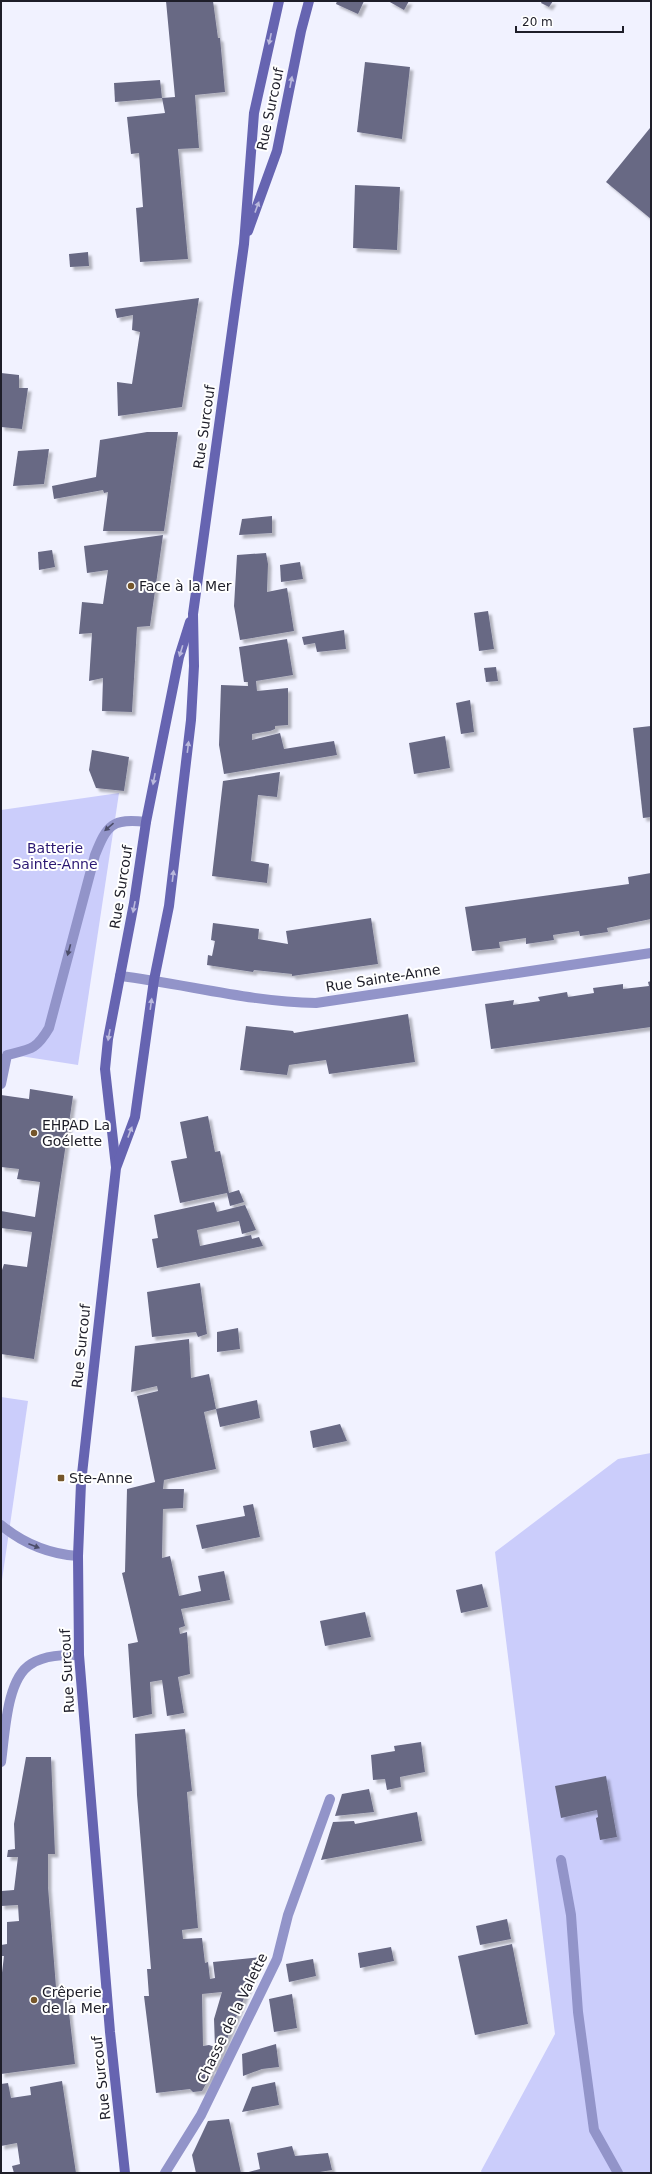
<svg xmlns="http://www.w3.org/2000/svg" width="652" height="2174" viewBox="0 0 652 2174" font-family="'DejaVu Sans',sans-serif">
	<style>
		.green { fill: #cbcdfb }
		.building { fill: #686984; fill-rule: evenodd; filter: url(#shadow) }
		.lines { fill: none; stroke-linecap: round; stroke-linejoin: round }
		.service { stroke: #9294c9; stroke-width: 10 }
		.minor { stroke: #9294c9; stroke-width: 10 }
		.secondary { stroke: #6664b1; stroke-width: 10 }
		.oneway { fill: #bab9dc }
		.oneway2 { fill: #4c4d69 }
		.poi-dot { fill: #75562b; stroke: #fff; stroke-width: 1.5 }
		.labels { text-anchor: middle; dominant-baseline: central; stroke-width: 4; stroke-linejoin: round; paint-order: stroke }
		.street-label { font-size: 14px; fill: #1e1e29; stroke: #fff }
		.poi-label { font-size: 14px; fill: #1e1e29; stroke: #fff; text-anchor: start }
		.park-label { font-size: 14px; fill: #2a1772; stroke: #fff }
	</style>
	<defs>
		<filter id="shadow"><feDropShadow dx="3.5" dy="3.5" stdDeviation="1" flood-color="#0004"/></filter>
	</defs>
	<rect width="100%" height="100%" fill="#f1f2ff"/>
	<!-- green -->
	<g class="green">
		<path d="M119,793l-41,272 -77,-12v-243z"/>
		<path d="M1,1397l27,4 -27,186z"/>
		<path d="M651,1453v720h-169l-1,-2 74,-137 -60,-482 123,-93z"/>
	</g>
	<!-- building -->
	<g class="building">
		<path d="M166,1h47l5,37h2l5,54 -30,3 4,53 -21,1 10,110 -48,3 -4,-54 7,-1 -4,-54 -8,1 -4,-37 38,-4 -3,-15 13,-1z"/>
		<path d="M337,1h27l-6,13 -22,-10z"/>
		<path d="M388,1h21l-5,9z"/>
		<path d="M542,1h11l-4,6 -8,-4z"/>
		<path d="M365,62l45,5 -8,72 -45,-7z"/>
		<path d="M160,80l2,18 -47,4 -1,-19z"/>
		<path d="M650,128l1,1v90l-45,-37z"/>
		<path d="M355,185l45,2 -3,63 -44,-2z"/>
		<path d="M88,252l1,14 -19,1 -1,-13z"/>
		<path d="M199,298l-17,109 -64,9 -1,-34 15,2 8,-52 -8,-2 1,-15 -16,3 -2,-9z"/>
		<path d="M1,373l18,2v13h9l-6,41 -21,-2z"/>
		<path d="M147,432h31l-14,99h-61l5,-39 -4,1 -1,-3 -49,9 -2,-13 44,-9 4,-37z"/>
		<path d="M49,449l-5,35 -31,2 5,-35z"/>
		<path d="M272,516v17l-33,2 3,-16z"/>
		<path d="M163,535l-13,91 -13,1 -5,85 -30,-1 1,-33 -14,3 3,-48 -13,1 3,-32 21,2 5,-34 -21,3 -3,-27z"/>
		<path d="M52,550l3,17 -16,3 -1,-18z"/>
		<path d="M266,553l2,11 -1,28 20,-4 7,43 -54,9 -6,-34 3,-51z"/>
		<path d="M300,562l3,17 -22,3 -1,-17z"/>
		<path d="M488,611l6,38 -15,2 -5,-38z"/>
		<path d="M344,630l2,19 -29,3 -2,-9 -11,2 -2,-8z"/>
		<path d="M287,639l6,36 -37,6 1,10 31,-3v37l-13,1v3l-5,2 -18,3v6l28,-7 4,16 50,-8 3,14 -113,19 -5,-29 2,-60 27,1v-4h-4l-5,-35z"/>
		<path d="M496,667l2,14 -12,1 -2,-14z"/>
		<path d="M470,700l4,32 -13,2 -5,-31z"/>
		<path d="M651,726v91l-8,1 -10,-90z"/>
		<path d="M445,736l5,32 -36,6 -5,-31z"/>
		<path d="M92,750l37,7 -5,34 -28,-3 -7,-18z"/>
		<path d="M280,772l-3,25 -19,-2 -7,66 18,3 -2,19 -55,-7 11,-95z"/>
		<path d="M651,873v46l-44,9 1,4 -28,4 -1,-5 -26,4 1,5 -28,4v-6l-27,4 1,6 -28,3 -7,-44 164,-23 -1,-7z"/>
		<path d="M371,918l7,46 -86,12v-2l-38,-4 -1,2 -46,-7 1,-10 4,1 3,-15 -4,-1 2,-17 46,6 -1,10 30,5 -2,-13z"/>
		<path d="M651,981v46l-160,22 -6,-45 29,-4 -1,5 27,-4 -2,-4 29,-5 1,5 26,-4 -1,-5 30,-4v5l26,-3 -1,-4z"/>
		<path d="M408,1014l7,48 -86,12 -3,-14 -37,5 -2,10 -47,-5 6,-44 47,5 1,2z"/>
		<path d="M30,1089l43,7 -39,263 -33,-5v-81l3,-9 23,3 5,-35 -31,-4v-17l34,6 5,-35 -23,-3 2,-10 -18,-2v-72l28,4z"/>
		<path d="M208,1116l7,36 5,-1 9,42 10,-3 5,12 -14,4 -3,-13 -47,10 -9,-42 16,-3 -7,-36z"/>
		<path d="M214,1202l3,10 28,-7 11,25 -14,4 -3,-13 -42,9 3,16 51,-11 1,4 7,-2 4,9 -106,22 -5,-29 6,-1 -4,-23z"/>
		<path d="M200,1283l7,51 -9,3 -2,-5 -44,5 -5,-45z"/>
		<path d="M238,1328l2,21 -23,3v-20z"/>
		<path d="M189,1339l2,39 18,-4 7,35 41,-9 3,18 -40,9 -4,-18 -12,3 12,57 -52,11 -1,9h21l-1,19 -20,1 -1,49 8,-2 9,40 22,-5 -3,-15 26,-5 6,29 -49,9 4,17 -6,2 1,6 7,-2 3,42 -12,3 6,36 -17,3 -5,-36 -12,2 2,32 -19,4 -5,-74 10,-2 -16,-69 3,-1 2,-83 28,-7 -18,-86 21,-5 -1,-5 -26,6 4,-46z"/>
		<path d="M340,1424l7,17 -34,7 -3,-17z"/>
		<path d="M253,1504l7,33 -58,12 -6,-24 49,-9 -2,-10z"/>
		<path d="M482,1584l6,23 -27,6 -5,-23z"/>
		<path d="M365,1612l6,25 -46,9 -5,-25z"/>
		<path d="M185,1729l7,62 -5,1 11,136 -16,2 1,9 19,-1 3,25 3,-1 2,17 5,-1 -2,-16 48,-5 -46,111 -4,1 1,4 -10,18 -9,1 -3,-3 -34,4 -12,-97h5l-2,-27h4l-14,-174 -2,-61zM222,1992l-8,27 1,28 -6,-2 -6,1 -1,-52z"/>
		<path d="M421,1742l4,30 -25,5 1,10 -14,3 -2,-11 -12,1 -2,-25 24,-4 -1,-5z"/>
		<path d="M26,1757h25l4,97h-7v33l8,100h10l9,77 -74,10v-93l3,-25h-3v-11l6,-1v-22l12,-1 -1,-16 -17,1v-9l1,-6 12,-1 4,-33h-11l1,-7 7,-1 -1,-25z"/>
		<path d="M606,1776l11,61 -17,3 -4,-22 2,-1 -1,-7 -36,8 -6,-32z"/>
		<path d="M369,1789l5,23 -39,4 7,-22z"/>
		<path d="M417,1812l5,29 -101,19 12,-38 21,-1 1,3z"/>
		<path d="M507,1919l4,20 -31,6 -4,-19z"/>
		<path d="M512,1944l16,80 -53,11 -17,-79z"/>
		<path d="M391,1947l3,14 -34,7 -2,-15z"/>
		<path d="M313,1959l3,17 -27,6 -3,-18z"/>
		<path d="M292,1994l5,34 -23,4 -5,-33z"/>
		<path d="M276,2044l3,23 -17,2 -19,7 -1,-22z"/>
		<path d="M62,2081l14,92h-62l-2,-7 8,-2 -3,-21 -16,3v-62l7,-1 3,15 20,-3 -1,-8z"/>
		<path d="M275,2082l4,23 -37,7 10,-25z"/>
		<path d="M229,2119l12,54h-45l-4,-18 16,-34z"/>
		<path d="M292,2146l3,10 33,-3 4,17 -18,3h-69l15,-4 -3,-16z"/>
	</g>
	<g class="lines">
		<!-- service -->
		<g class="service">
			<path d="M1,1084l6,-29c24,-6 29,-5 42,-27l46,-173c12,-30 17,-37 51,-33"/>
			<path d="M1,1525c23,19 48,29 77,31"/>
		</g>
		<!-- minor -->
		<g class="minor">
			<path d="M120,976c66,8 130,26 196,27l335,-50"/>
			<path d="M1,1762c4,-27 5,-83 30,-98 14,-9 32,-9 48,-9"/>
			<path d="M561,1860l10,55 7,97 16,118 24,43"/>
			<path d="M165,2173l36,-58 76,-156 11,-44 42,-116"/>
		</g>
		<!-- secondary -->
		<g class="secondary">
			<path d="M248,231l29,-80 24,-120 8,-30"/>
			<path d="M116,1167l-11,-98 3,-30 26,-136 12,-81 33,-165 11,-35"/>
			<path d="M125,2173l-15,-141 -31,-377 -1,-99 3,-73 35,-315 19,-51 19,-137 15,-74 22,-186 3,-54 -1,-52 51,-370 10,-131 25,-112"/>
		</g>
	</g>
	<!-- one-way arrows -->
	<defs><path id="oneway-solid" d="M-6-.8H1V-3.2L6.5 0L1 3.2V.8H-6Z"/></defs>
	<g class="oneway">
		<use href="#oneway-solid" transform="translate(270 39) rotate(102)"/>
		<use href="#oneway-solid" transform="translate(291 82) rotate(-79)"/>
		<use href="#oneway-solid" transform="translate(257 207) rotate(-70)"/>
		<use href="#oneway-solid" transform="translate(181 651) rotate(107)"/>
		<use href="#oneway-solid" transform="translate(188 747) rotate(-83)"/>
		<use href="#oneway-solid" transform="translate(154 779) rotate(101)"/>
		<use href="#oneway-solid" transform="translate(173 876) rotate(-83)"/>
		<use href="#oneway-solid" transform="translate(134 907) rotate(101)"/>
		<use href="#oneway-solid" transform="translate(151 1004) rotate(-82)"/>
		<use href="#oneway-solid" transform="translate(109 1035) rotate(100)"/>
		<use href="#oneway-solid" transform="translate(130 1132) rotate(-69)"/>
	</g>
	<g class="oneway2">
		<use href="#oneway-solid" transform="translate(109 827) rotate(139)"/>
		<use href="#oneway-solid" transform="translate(69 950) rotate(105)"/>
		<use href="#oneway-solid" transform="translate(34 1546) rotate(21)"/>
	</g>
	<!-- markers -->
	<g class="poi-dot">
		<circle cx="131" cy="586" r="4"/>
		<circle cx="34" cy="1133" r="4"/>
		<rect x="57" y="1474" width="8" height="8" rx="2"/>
		<circle cx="34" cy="2000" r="4"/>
	</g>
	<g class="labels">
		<!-- street labels -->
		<g class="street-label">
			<text transform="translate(270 109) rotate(-78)">Rue Surcouf</text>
			<text transform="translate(204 427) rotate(-82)">Rue Surcouf</text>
			<text transform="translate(121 887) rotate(-81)">Rue Surcouf</text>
			<text transform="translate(383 978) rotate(-9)">Rue Sainte-Anne</text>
			<text transform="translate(81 1346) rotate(-84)">Rue Surcouf</text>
			<text transform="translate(67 1671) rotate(-93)">Rue Surcouf</text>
			<text transform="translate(232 2018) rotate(-64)">Chasse de la Valette</text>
			<text transform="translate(101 2078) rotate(-96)">Rue Surcouf</text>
		</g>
		<!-- poi labels -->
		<g class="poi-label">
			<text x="139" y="586">Face à la Mer</text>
			<text x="42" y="1125">EHPAD La<tspan x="42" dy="16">Goélette</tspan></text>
			<text x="69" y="1478">Ste-Anne</text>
			<text x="42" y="1992">Crêperie<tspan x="42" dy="16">de la Mer</tspan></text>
		</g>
		<!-- park labels -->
		<g class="park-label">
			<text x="55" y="848">Batterie<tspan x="55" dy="16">Sainte-Anne</tspan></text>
		</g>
	</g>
	<!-- border -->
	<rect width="652" height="2174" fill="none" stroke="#1e1e29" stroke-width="4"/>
	<!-- scale -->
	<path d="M516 26v6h107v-6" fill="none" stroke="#1e1e29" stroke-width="2"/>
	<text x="522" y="26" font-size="12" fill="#1e1e29" stroke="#ffffff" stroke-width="3" paint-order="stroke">20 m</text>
</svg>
